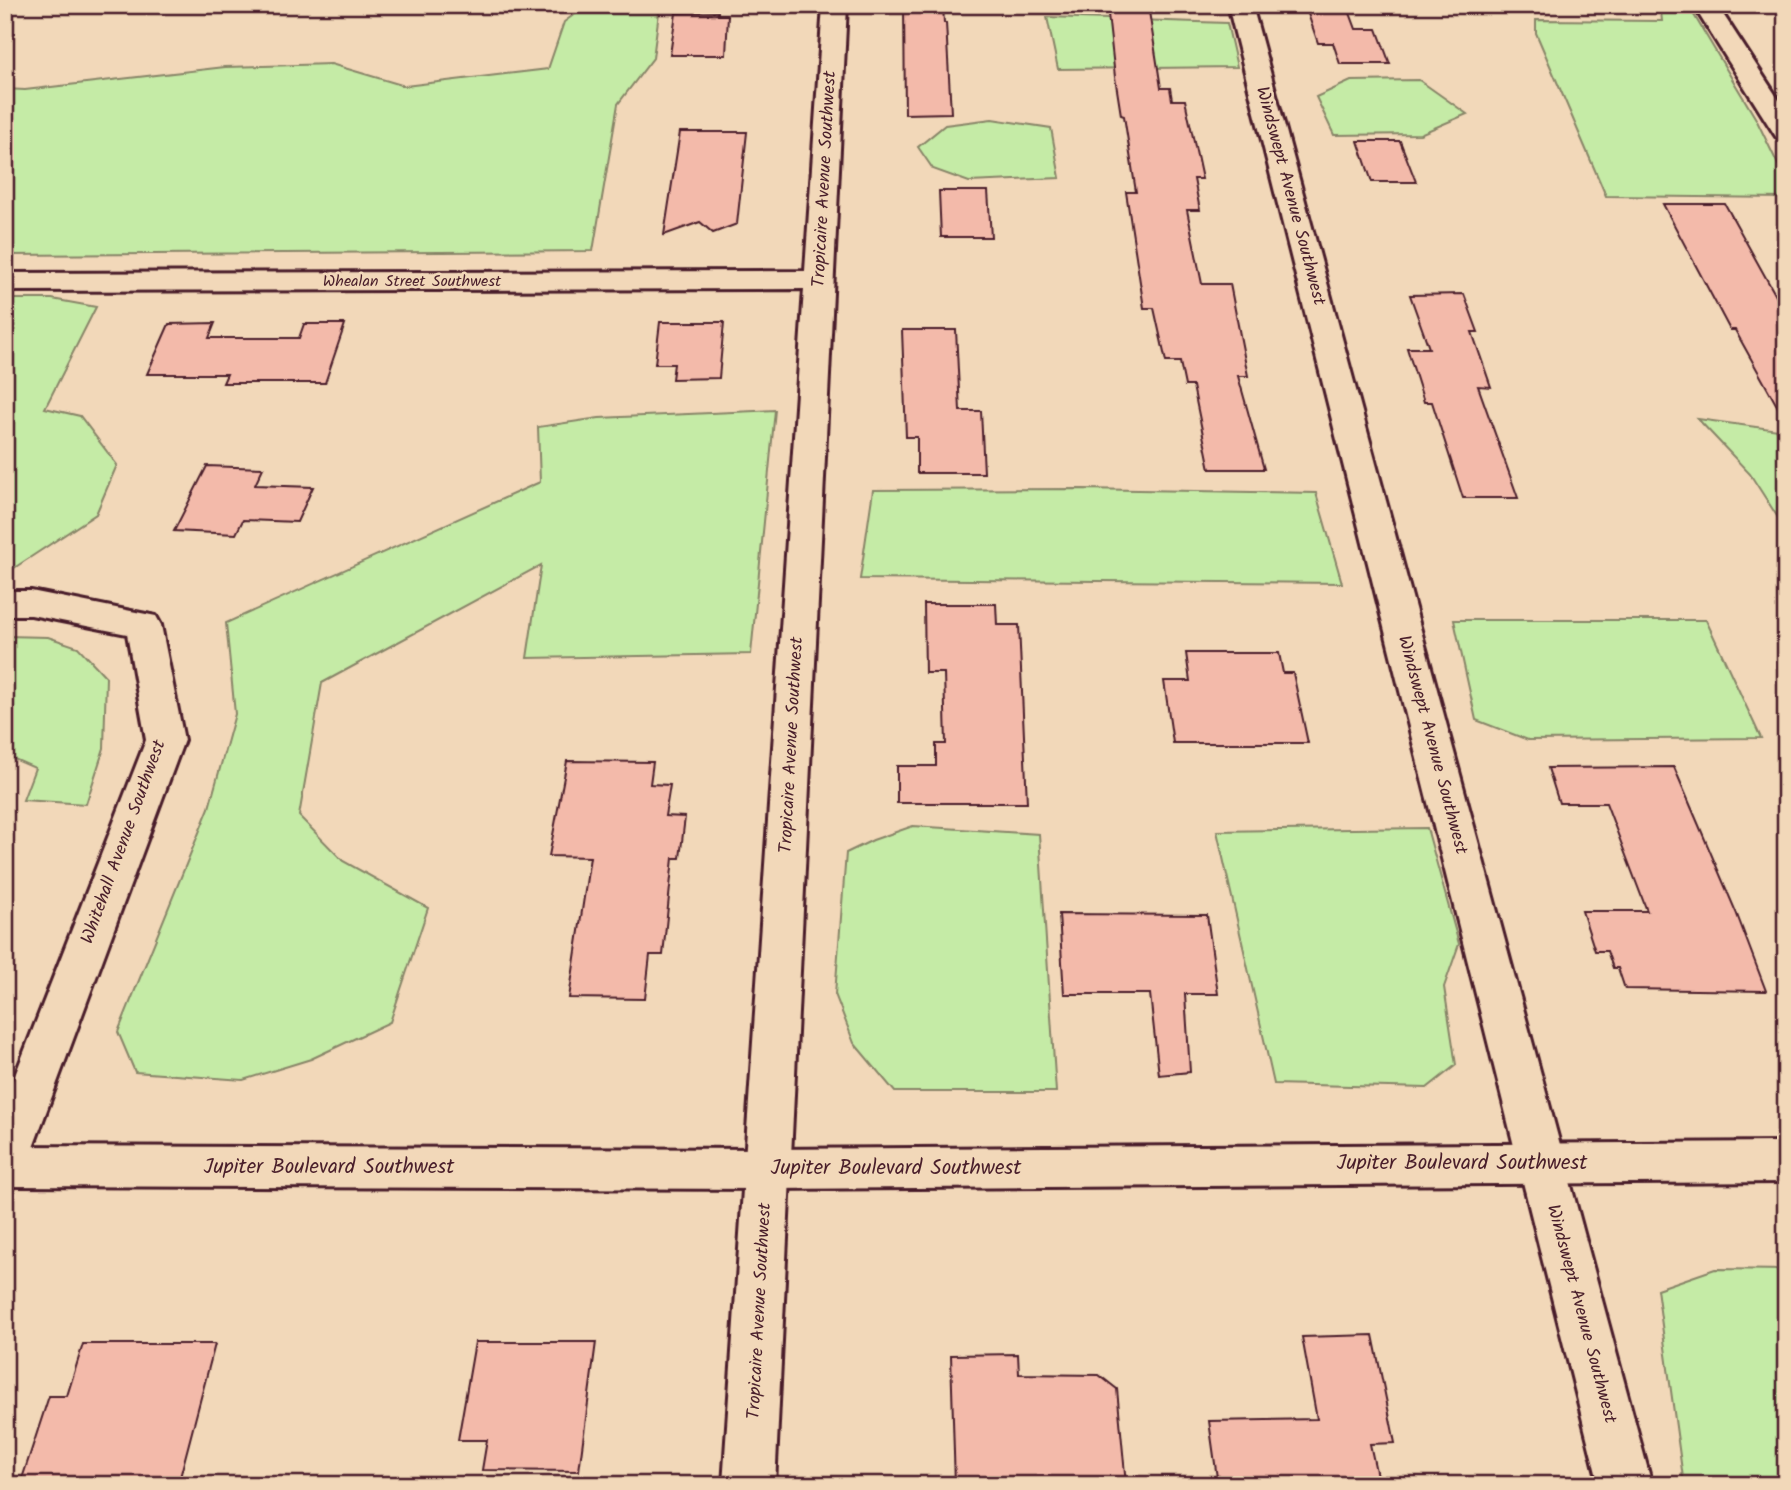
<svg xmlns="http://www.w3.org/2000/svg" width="1791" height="1490" viewBox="0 0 1791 1490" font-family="Kalam,sans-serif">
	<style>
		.green { fill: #c5eba6; stroke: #888568; stroke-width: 2 }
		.building { fill: #f3baaa; stroke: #4a1f2b; stroke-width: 2 }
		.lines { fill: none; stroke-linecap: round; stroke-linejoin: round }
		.street-casing { stroke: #4a1f2b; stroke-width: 6 }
		.secondary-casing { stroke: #4a1f2b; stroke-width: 6 }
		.street { fill: #f2d8b9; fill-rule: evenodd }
		.secondary { fill: #f2d8b9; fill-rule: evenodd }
		.labels { text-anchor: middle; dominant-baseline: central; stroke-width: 5; stroke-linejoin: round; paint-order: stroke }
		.far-street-label { font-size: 16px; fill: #4a1f2b; stroke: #f2d8b9 }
		.street-label { font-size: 18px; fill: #4a1f2b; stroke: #f2d8b9 }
		.near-street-label { font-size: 21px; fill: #4a1f2b; stroke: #f2d8b9 }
	</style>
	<rect width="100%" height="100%" fill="#f2d8b9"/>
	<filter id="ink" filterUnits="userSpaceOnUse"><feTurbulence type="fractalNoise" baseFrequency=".0143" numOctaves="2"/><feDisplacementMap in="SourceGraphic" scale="14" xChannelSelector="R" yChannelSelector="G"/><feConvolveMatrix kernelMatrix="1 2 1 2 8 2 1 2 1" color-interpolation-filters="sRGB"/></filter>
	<g filter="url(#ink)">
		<!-- green -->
		<g class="green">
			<path d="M587,5h73l-7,53 -35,46 -25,147 -588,4v-166l20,1 200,-23 106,-3 74,22 143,-17 16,-47z"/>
			<path d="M1650,5h38l68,114 30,62v17l-180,-2 -70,-163v-13l126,1 -1,-9z"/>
			<path d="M1047,17l180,6 10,44 -179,2z"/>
			<path d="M1419,80l48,34 -47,20 -86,1 -18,-38 35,-16z"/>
			<path d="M992,119l59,9 9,50 -91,4 -36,-13 -15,-22 27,-22z"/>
			<path d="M5,299h47l44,8 -51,101 35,8 37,49 -21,49 -91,60z"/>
			<path d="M775,410l-24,244 -224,4 14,-93 -219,118 -23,133 44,45 85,47 -38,114 -79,37 -68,21 -108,-8 -17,-40 91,-224 26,-94 -9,-91 314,-141 -2,-55 61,-9z"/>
			<path d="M1698,419l88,12v99l-36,-56z"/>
			<path d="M1082,489l234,4 26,90 -482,-4 13,-89z"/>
			<path d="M1454,620h252l55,118 -233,2 -52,-20z"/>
			<path d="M5,636l43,1 30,10 28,30 -2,71 -18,56 -63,-4 12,-32 -30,-13z"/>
			<path d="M913,826l126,8 17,258h-161l-41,-49 -19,-49 11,-141 27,-13z"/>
			<path d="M1427,828l32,116 -15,43 12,78 -29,23 -153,-4 -57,-253z"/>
			<path d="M1715,1269l71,1v215h-102l-27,-196z"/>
		</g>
		<!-- building -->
		<g class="building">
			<path d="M904,5h39l1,18h2l5,90 -46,1z"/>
			<path d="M1107,5h41l13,83h9l2,12h13l17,79h-8l6,31h-13l15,74h28l18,92h-10l26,93h-54l-17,-83h-8l-5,-24h-14l-12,-54h-10l-18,-116h10l-12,-76 -3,-1 -6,-38z"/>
			<path d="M1305,5h42l9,24h21l13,35h-50l-7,-21h-15z"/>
			<path d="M718,12v3h10l-2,40h-56l6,-42z"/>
			<path d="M680,132h67l-10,92 -24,9 -13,-11 -36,13z"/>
			<path d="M1358,141h42l16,41h-44z"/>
			<path d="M939,191h49l3,46h-50z"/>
			<path d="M1663,204h62l61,110v108l-51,-92h-5z"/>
			<path d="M1464,294l14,38h-6l19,55 -13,-1 40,112h-55l-31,-96h-8l-17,-54h22l-19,-53z"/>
			<path d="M660,322h64l-5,56 -47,1 2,-15h-19z"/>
			<path d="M215,323l-6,15h90l5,-14h41l-20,59h-102l4,-9h-80l22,-50z"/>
			<path d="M902,330h54l4,81h21l3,62h-67v-36h-11z"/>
			<path d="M207,466l56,2 -8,17 58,2 -16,35 -54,-2 -7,14 -62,-3z"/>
			<path d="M924,604h72l1,21h22l8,178h-130v-37h39v-22h10l-2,-71h-19z"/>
			<path d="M1186,653h93l4,20h10l15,70h-135l-9,-62h26z"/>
			<path d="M567,761l86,1 -3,22 20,1 -5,31 20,1 -5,41h-7l-10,97h-13l-5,44 -76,-1 21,-141 -41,-1z"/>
			<path d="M1674,767l62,145 30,79 -141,-2 -7,-21h-5l-6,-17h-12l-13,-40h65l-41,-108h-47l-11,-35z"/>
			<path d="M1059,914l148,1 11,79h-33l5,78 -31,3 -9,-81h-86z"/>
			<path d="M1373,1335l22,108 -25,1 9,41h-161l-9,-64 108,-2 -15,-82z"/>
			<path d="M475,1342h121l-17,129 -97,-1 5,-30h-29z"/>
			<path d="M83,1344h132l-37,141h-158l29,-89h18z"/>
			<path d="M1018,1354l1,20 80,1 18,14 9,96h-171l-4,-130z"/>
		</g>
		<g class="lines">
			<!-- street casing -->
			<g class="street-casing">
				<g id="street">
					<path d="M823,5h24l-72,1480h-52l81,-1196 -799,2v-18l800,-2z"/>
					<path d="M1228,5h24l400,1480h-53z"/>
					<path d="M1693,5h24l69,106v29l-9,-2 -4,-6z"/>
					<path d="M5,591h26l125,25 5,9 23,115 -156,421 -7,14 -16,6v-80l141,-361 -19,-106 -96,-19h-26z"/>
				</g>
			</g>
			<!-- secondary casing -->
			<g class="secondary-casing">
				<path id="secondary" d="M1786,1142v40l-1018,7 -763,-3v-40l763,3z"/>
			</g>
			<!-- street -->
			<use href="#street" class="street"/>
			<!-- secondary -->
			<use href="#secondary" class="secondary"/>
		</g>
	</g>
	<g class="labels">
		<!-- far-street labels -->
		<g class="far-street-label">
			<text x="412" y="281">Whealan Street Southwest</text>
		</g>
		<!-- street labels -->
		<g class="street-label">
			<text transform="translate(825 179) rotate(-87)">Tropicaire Avenue Southwest</text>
			<text transform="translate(1290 196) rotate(75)">Windswept Avenue Southwest</text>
			<text transform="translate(792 745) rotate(-87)">Tropicaire Avenue Southwest</text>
			<text transform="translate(1432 745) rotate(75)">Windswept Avenue Southwest</text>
			<text transform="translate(124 842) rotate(-70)">Whitehall Avenue Southwest</text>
			<text transform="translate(760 1311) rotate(-87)">Tropicaire Avenue Southwest</text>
			<text transform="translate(1581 1314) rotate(75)">Windswept Avenue Southwest</text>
		</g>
		<!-- near-street labels -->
		<g class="near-street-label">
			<text x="1462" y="1163">Jupiter Boulevard Southwest</text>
			<text x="329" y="1167">Jupiter Boulevard Southwest</text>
			<text x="896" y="1168">Jupiter Boulevard Southwest</text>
		</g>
	</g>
	<!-- margin -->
	<rect width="1791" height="1490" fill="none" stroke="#f2d8b9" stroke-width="28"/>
	<rect x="14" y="14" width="1763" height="1462" fill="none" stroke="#4a1f2b" stroke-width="2.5" filter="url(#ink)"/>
</svg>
